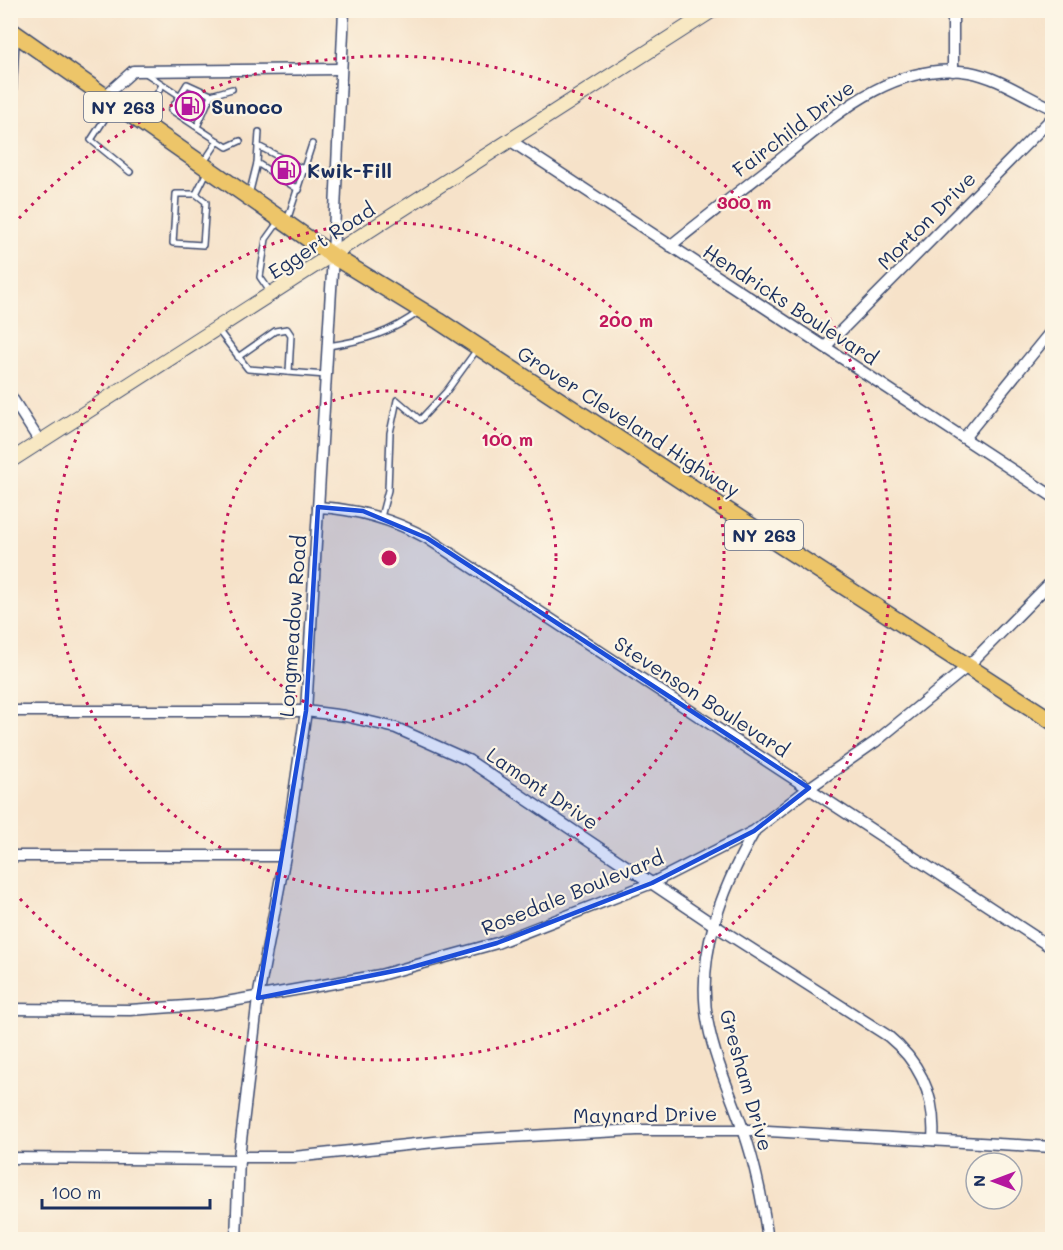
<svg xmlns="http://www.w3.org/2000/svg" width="1063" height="1250" viewBox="0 0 1063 1250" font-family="Mali,sans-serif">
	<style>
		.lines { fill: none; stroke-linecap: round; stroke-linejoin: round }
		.lane-casing { stroke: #3c4a6e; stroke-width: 8 }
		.street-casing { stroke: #3c4a6e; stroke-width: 13 }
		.secondary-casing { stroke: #3c4a6e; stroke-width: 16 }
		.primary-casing { stroke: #3c4a6e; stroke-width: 19 }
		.lane { stroke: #fff; stroke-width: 5 }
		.street { stroke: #fff; stroke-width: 10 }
		.secondary { stroke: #f8e8c3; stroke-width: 14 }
		.primary { stroke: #edc569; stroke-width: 16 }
		.marked { fill: #1d4ed8; fill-opacity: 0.2; stroke: #1d4ed8; stroke-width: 4.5; stroke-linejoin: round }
		.ring { fill: none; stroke: #c2185b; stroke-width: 3; stroke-dasharray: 3 6 }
		.labels { text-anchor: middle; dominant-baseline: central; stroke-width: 4.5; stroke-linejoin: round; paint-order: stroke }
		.shield { fill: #fcf5e5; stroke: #5e6a86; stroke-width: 1.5 }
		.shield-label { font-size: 18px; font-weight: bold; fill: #1b2f5e }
		.poi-label { font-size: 20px; font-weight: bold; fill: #1b2f5e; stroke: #fcf5e5; text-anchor: start }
		.street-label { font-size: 20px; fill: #1b2f5e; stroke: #fcf5e5 }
		.centre { fill: #c2185b; stroke: #fcf5e5; stroke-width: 3 }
		.ring-label { font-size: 18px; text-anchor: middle; font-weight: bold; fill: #c2185b; stroke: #fcf5e5; stroke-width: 4.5; stroke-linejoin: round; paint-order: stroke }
	</style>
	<rect width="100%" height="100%" fill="#fcf5e5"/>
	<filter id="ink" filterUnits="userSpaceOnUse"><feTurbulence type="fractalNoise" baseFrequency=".0167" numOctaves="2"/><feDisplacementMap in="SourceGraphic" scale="12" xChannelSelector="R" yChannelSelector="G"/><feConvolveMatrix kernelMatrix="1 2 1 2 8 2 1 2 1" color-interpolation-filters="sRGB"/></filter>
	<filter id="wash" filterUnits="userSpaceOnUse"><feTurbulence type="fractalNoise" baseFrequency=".008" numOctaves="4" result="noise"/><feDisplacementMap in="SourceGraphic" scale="24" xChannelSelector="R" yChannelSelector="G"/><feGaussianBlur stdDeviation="1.35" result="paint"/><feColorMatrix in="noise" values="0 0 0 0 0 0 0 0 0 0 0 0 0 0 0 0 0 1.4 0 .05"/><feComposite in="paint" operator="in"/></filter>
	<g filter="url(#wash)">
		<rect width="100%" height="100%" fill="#f6e2c9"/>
	</g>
	<g filter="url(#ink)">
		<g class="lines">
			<!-- lane casing -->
			<g class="lane-casing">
				<g id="lane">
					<path d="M144,72l44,29"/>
					<path d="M211,95l21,-6"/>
					<path d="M113,106l-22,34 39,32"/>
					<path d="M143,120l19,-35"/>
					<path d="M197,127l14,-32 -24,-11 -16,26 56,37 13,-6"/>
					<path d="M258,146l47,24 31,8"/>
					<path d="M204,162l14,-21"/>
					<path d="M257,163l42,27"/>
					<path d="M196,194l10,8 -3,43 -30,-2 3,-49h20l11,-22"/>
					<path d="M249,195l8,-32 2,-31"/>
					<path d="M287,221l25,-77"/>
					<path d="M271,293l-11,-16 6,-38 13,-18"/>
					<path d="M218,330l30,39 78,6"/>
					<path d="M328,346c35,-5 63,-13 92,-35"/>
					<path d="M238,357l37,-26 12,-2 4,6 -2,37"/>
					<path d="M381,517l7,-27 2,-57 7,-33 23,20 26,-28 32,-44"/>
				</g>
			</g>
			<!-- street casing -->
			<g class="street-casing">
				<g id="street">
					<path d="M953,10v61"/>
					<path d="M106,95l27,-24 207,-2"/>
					<path d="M10,104l4,-72"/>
					<path d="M511,141l541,355"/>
					<path d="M670,246c35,-28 71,-56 107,-84 55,-44 115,-102 192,-90 29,5 57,25 83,36"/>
					<path d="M825,347l227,-229"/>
					<path d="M10,395l30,47"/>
					<path d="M964,438l88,-108"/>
					<path d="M318,507c40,2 74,12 109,31l625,410"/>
					<path d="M10,711h296l39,5 51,12 72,32 246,165 174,111c33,27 48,61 45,104"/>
					<path d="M754,832c-32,57 -59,124 -46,192 7,37 24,73 36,108 12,35 19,71 24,108"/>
					<path d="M10,856h275"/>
					<path d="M10,1009l120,1 85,-6 165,-29 117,-32 155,-60 102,-52 55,-43 66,-46 92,-75 85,-86"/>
					<path d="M239,1157h55l159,-17 184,-10h115l300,17"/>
					<path d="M10,1158l229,2"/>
					<path d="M236,1240l3,-83 19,-159 27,-142 21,-145 27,-455 11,-246"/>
				</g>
			</g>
			<!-- secondary casing -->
			<g class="secondary-casing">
				<path id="secondary" d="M10,461l703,-451"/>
			</g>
			<!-- primary casing -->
			<g class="primary-casing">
				<path id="primary" d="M10,30l323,226 106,65 278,183 335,217"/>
			</g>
			<!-- lane -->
			<use href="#lane" class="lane"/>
			<!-- street -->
			<use href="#street" class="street"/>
			<!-- secondary -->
			<use href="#secondary" class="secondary"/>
			<!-- primary -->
			<use href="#primary" class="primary"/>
		</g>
	</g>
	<!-- marked area -->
	<path class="marked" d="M318,507l45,4 64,27 382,250 -55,43 -102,52 -155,60 -88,25 -151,30 48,-287z"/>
	<!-- distance rings -->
	<g class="ring">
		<circle cx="389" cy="558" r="167"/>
		<circle cx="389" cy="558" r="335"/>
		<path d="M13 225A502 502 0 1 1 13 891"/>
	</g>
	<!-- icons -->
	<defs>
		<g id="fuel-ring" transform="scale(1.5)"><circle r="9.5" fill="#fcf5e5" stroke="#b5179e" stroke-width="1.5"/><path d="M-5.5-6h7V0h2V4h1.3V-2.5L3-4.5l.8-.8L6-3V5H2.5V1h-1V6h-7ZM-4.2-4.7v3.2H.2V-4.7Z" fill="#b5179e"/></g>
	</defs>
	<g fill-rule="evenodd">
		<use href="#fuel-ring" x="190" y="106"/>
		<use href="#fuel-ring" x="286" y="170"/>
	</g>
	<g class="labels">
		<!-- shield labels -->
		<g class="shield">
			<rect x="84" y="92" width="78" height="30" rx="4.5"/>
			<rect x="725" y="520" width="78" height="30" rx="4.5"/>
		</g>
		<g class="shield-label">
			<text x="123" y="107">NY 263</text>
			<text x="764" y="535">NY 263</text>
		</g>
		<!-- poi labels -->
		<g class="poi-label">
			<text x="211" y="106">Sunoco</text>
			<text x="307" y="170">Kwik-Fill</text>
		</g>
		<!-- street labels -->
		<g class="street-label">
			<text transform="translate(793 128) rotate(-37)">Fairchild Drive</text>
			<text transform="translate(926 220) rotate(-45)">Morton Drive</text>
			<text transform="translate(321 240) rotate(-33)">Eggert Road</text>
			<text transform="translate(791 304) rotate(33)">Hendricks Boulevard</text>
			<text transform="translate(629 421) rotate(33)">Grover Cleveland Highway</text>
			<text transform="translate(292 626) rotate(-86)">Longmeadow Road</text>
			<text transform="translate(702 696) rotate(33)">Stevenson Boulevard</text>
			<text transform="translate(543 788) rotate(34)">Lamont Drive</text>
			<text transform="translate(572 892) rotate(-22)">Rosedale Boulevard</text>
			<text transform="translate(747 1080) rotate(74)">Gresham Drive</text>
			<text transform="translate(645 1114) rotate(-1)">Maynard Drive</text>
		</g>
	</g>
	<circle cx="389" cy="558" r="9" class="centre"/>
	<g class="ring-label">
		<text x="744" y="209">300 m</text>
		<text x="626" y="327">200 m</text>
		<text x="507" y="446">100 m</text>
	</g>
	<!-- margin -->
	<rect width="1063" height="1250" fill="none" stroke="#fcf5e5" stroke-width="36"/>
	<!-- north arrow -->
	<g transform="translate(994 1181) rotate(270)"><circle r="28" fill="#fcf5e5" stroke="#a2a6af" stroke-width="1.5"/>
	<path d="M0-4.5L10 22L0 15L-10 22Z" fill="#b5179e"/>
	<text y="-9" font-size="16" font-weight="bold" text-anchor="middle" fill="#1b2f5e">N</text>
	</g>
	<!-- scale -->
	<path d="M42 1199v9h168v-9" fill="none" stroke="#1b2f5e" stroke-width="3"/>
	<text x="51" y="1199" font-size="18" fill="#1b2f5e" stroke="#fcf5e5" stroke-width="4.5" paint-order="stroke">100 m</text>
</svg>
